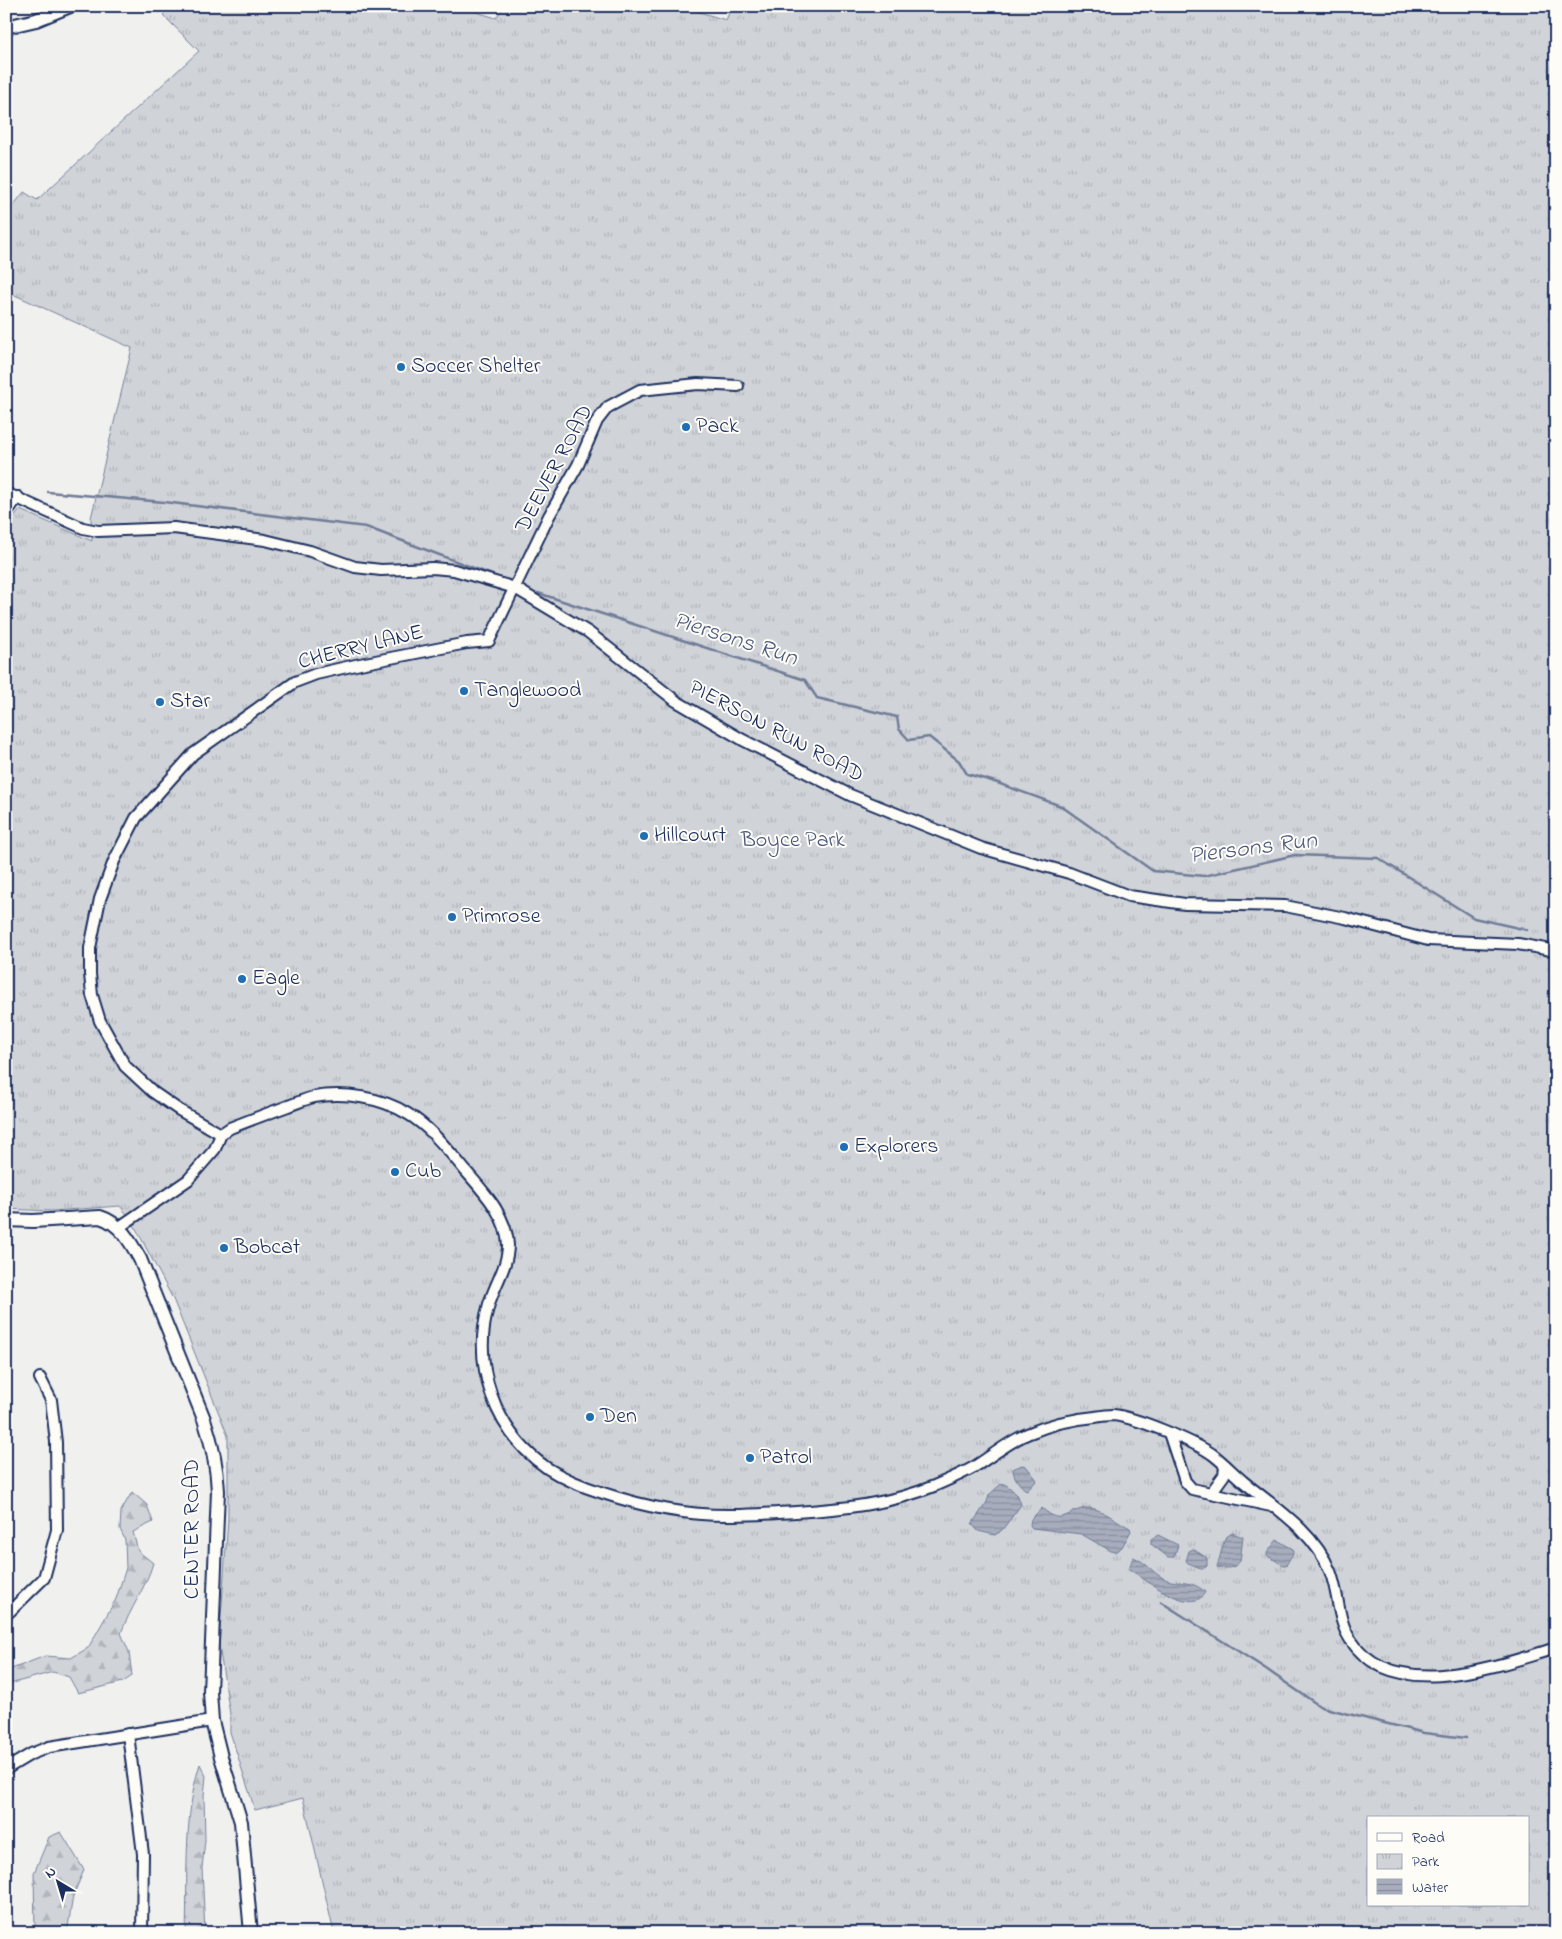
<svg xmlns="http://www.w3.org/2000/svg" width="1562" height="1939" viewBox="0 0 1562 1939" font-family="'Indie Flower',sans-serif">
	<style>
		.forest { fill: url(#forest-firs); stroke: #76819b }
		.park { fill: url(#park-tufts); stroke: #76819b; fill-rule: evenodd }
		.water { fill: url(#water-rules); stroke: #6f7b97 }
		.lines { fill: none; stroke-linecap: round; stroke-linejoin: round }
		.stream { stroke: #6f7b97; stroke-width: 2.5 }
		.minor-casing { stroke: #1b2f5e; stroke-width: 14 }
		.major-casing { stroke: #1b2f5e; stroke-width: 16 }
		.minor { stroke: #fdfcf7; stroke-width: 10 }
		.major { stroke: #fdfcf7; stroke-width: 12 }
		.poi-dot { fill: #1f6fb2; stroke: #fdfcf7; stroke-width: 2 }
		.labels { text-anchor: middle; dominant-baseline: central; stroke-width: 4; stroke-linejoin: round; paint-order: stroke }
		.poi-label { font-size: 22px; fill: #1b2f5e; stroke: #fdfcf7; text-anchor: start }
		.street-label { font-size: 22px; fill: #1b2f5e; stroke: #fdfcf7 }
		.park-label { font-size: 22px; fill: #48587c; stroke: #fdfcf7 }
		.water-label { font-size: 24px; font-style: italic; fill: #4c5b7f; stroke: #fdfcf7 }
	</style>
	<defs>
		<pattern id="forest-firs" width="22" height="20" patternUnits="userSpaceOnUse" patternTransform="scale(1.25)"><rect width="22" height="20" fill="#d0d3d8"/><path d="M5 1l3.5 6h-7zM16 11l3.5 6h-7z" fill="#b2b5bc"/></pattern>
		<pattern id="park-tufts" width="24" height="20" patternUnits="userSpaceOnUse" patternTransform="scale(1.25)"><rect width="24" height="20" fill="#d0d3d8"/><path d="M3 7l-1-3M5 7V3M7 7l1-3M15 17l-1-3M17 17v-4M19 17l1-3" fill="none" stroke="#b2b5bc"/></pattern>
		<pattern id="water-rules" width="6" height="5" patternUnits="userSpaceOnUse" patternTransform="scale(1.25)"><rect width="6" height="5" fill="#a7adbd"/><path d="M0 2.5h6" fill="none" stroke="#878d9d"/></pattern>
	</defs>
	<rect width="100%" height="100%" fill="#f0f0ee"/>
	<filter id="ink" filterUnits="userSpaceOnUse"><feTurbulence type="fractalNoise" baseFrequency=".02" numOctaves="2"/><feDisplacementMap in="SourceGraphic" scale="10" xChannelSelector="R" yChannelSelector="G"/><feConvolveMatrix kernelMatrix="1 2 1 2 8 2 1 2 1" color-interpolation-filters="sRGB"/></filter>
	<g filter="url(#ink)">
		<!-- forest -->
		<g class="forest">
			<path d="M132,1492l15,13 6,17 -20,10 5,19 15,12c-7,24 -23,46 -32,70l8,19 3,24 -9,6 -45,11 -9,-16 -16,-5 -47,13v-13l3,-2 36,-14 26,2 17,-10 28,-49 10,-31 -1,-28 -5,-11 1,-18z"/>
			<path d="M200,1764l6,12 -2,19 1,45 -3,28 3,65h-19c2,-56 -3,-116 14,-169z"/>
			<path d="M61,1832l23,38 -11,26 -6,37h-32l-1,-60 15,-36z"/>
		</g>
		<!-- park -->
		<path class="park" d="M172,6h285l39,12 8,-12h175l47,14 6,-14h824v1927h-1222l-31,-135 -48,12 -25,-78v-18l-11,-68 9,-127v-83l-55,-137 -42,-80 -11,-13 -68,5 -46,-2v-681l14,-18 72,31 -1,-23 41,-170 -126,-57v-76l18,-23 13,8 162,-149 -36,-36zM1368,1818h160v87h-160z"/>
		<!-- water -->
		<g class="water">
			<path d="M1022,1465l4,1 11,14 -10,11c-7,-5 -14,-14 -14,-22z"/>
			<path d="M1002,1483c8,3 18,13 19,22l-19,25 -7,5 -17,-4 -6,-7 15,-22 2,-7z"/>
			<path d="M1042,1508c21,20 26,1 46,0 11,-1 32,15 42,20l1,3 -9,16 -7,5 -4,-1 -30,-17 -49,-6 -2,-3 1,-6z"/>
			<path d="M1232,1533l11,4 -3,24c-5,8 -15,8 -23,6l8,-29z"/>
			<path d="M1158,1535l20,10 -4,12h-6l-17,-13v-5z"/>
			<path d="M1277,1540l16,9 1,3 -8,13h-3l-15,-9 -1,-3z"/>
			<path d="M1193,1549l14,9v8l-4,3 -15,-6 -2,-2 3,-10z"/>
			<path d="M1133,1557c12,4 19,15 30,21 15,8 27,0 42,14 -12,26 -62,-14 -76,-23z"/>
		</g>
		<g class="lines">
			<!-- stream -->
			<g class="stream">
				<path d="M48,492l116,10 202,25 134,51"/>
				<path d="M538,593l267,87 12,18 80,19 2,12 10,11 20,-3 30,24 8,13 25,7 69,25 92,65 51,5 91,-21 83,3 96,60 53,12"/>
				<path d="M1161,1602l102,65 58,40 103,26 42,5"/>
			</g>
			<!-- minor casing -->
			<g class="minor-casing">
				<g id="minor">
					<path d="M6,493l77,35 15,3 76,-3 91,12 45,11 45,16 26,3 52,-2 21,2 61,18 73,44 88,69 67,39 107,55 131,53 88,25 60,23 56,8 100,2 60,12 83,22 90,4 38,7"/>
					<path d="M6,513l12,-16"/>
					<path d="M221,1134l-42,-24 -26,-18 -28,-26 -25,-45 -8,-26 -2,-21v-26l10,-49 14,-38 22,-43 57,-64 102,-72 21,-8 44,-10 107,-21 22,-2 60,-125 29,-51 19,-44 11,-14 32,-17 58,-6 40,2"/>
					<path d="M118,1228l70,-48 27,-31 6,-15 9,-6c20,-8 39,-15 58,-22 9,-3 17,-7 26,-9 30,-5 67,0 94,17 22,13 40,36 56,55 18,21 43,46 44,76 0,21 -13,39 -19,59 -18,60 5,127 58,164 17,11 37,19 56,25 42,14 87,23 131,22 20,0 41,-2 62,-3 46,-3 95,-8 138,-26 14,-6 28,-12 40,-19 18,-11 34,-25 53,-33 21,-9 45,-15 68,-17 6,-1 12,-2 18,-2 22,2 80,26 99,39 11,8 22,20 33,29 31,25 70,50 85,88 9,22 7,48 20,68 42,65 147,27 206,9"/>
					<path d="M1169,1433l16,48 7,8 79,17"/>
					<path d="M1211,1493l13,-18 1,-9"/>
					<path d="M6,1615l38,-37 13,-48 -1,-88 -5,-42 -11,-22"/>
					<path d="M128,1734l15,120 -1,79"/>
					<path d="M6,1769l25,-15 18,-7 163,-26"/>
				</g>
			</g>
			<!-- major casing -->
			<g class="major-casing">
				<g id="major">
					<path d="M6,27l30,-7 34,-14"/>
					<path d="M6,1220l27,1 67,-4c20,6 30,24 40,42l64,160c8,24 13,46 14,72l-8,201 2,29 9,36 20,65 10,111"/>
				</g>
			</g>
			<!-- minor -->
			<use href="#minor" class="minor"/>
			<!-- major -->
			<use href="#major" class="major"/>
		</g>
	</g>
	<!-- markers -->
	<g class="poi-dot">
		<circle cx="401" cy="367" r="5"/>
		<circle cx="686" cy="427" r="5"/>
		<circle cx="464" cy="691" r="5"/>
		<circle cx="160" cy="702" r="5"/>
		<circle cx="644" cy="836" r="5"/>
		<circle cx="452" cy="917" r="5"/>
		<circle cx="242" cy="979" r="5"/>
		<circle cx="844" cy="1147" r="5"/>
		<circle cx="395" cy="1172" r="5"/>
		<circle cx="224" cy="1248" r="5"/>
		<circle cx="590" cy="1417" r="5"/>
		<circle cx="750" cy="1458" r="5"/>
	</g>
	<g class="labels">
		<!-- poi labels -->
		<g class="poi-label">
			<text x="411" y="367">Soccer Shelter</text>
			<text x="696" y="427">Pack</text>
			<text x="474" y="691">Tanglewood</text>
			<text x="170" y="702">Star</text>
			<text x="654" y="836">Hillcourt</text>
			<text x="462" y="917">Primrose</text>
			<text x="252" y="979">Eagle</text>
			<text x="854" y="1147">Explorers</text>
			<text x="405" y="1172">Cub</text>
			<text x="234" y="1248">Bobcat</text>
			<text x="600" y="1417">Den</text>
			<text x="760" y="1458">Patrol</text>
		</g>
		<!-- street labels -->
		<g class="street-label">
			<text transform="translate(555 469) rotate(-62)">DEEVER ROAD</text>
			<text transform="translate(361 648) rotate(-14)">CHERRY LANE</text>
			<text transform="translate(776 732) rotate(28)">PIERSON RUN ROAD</text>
			<text transform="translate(193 1529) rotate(-90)">CENTER ROAD</text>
		</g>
		<!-- park labels -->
		<g class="park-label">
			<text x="793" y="841">Boyce Park</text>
		</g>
		<!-- water labels -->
		<g class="water-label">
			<text transform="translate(735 640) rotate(18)">Piersons Run</text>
			<text transform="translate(1253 849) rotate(-7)">Piersons Run</text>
		</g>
	</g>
	<!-- margin -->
	<rect width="1562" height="1939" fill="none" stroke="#fdfcf7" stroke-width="25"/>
	<rect x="12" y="12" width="1537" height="1914" fill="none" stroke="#1b2f5e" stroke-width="2" filter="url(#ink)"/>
	<!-- legend -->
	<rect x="1367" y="1816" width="162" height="90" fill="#fdfcf7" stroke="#a3aaba"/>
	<rect x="1377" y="1833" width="25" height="8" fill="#fdfcf7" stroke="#a3aaba"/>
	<text x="1412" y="1842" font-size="15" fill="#1b2f5e">Road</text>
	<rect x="1377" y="1854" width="25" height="15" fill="url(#park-tufts)" stroke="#a3aaba"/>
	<text x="1412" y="1866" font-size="15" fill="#1b2f5e">Park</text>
	<rect x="1377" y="1879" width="25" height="15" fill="url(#water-rules)" stroke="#a3aaba"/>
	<text x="1412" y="1892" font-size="15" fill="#1b2f5e">Water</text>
	<!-- north arrow -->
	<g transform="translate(58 1882) rotate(322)" stroke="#fdfcf7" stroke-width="4" paint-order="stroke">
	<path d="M0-4L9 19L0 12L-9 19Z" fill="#1b2f5e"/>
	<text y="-8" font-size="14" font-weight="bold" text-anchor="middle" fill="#1b2f5e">N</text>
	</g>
</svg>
